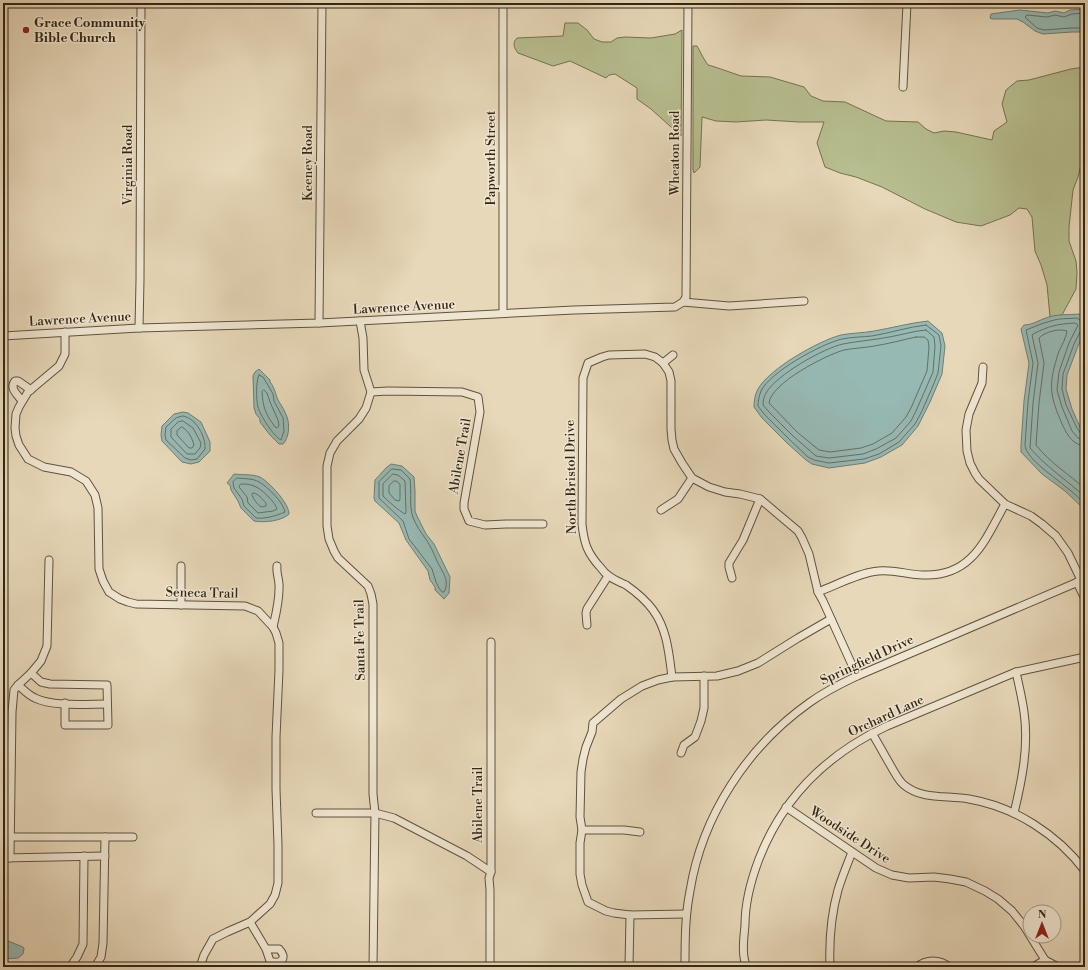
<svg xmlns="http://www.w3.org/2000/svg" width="1088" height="970" viewBox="0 0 1088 970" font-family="'Libre Bodoni',serif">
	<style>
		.green { fill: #b7be8f; stroke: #757251 }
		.water { fill: #97b9b4; stroke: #6f7e74 }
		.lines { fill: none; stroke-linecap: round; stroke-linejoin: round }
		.shore { stroke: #657064; stroke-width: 1 }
		.minor-casing { stroke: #60523c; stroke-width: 9 }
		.minor { stroke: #efe6d2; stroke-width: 7 }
		.poi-dot { fill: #8f2418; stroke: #efe6d2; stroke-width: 1.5 }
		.labels { text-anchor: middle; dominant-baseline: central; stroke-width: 3; stroke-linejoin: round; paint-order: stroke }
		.poi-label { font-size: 13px; font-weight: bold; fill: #332613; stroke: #efe6d2; text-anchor: start }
		.street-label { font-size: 13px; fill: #332613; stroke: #efe6d2 }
	</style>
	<rect width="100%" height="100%" fill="#e7d8b9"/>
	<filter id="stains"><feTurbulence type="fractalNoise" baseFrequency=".005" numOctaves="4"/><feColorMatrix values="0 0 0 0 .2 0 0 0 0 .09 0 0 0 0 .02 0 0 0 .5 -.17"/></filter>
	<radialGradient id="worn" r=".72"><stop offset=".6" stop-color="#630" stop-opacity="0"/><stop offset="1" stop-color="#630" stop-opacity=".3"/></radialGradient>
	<!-- green -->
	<g class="green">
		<path d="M565,23h13l9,7 7,9 8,3h9l6,-4 8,-1 26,1 24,-4 7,-4 -1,106 -30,-27 -14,-10v-11l-22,-14 -6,1 -3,3 -36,-17 -17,5 -35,-13c-4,-5 -6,-10 -1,-15l46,-2z"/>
		<path d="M693,46h4l7,13 4,6 7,2 26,9 29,1 34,10 7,9 12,5 22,1 41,19 32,1 8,7 8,4 10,-2 12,1 36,8 2,-9 13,-9 -5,-18 4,-14 11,-9 12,-1 42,-11 14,-2v91l-3,3 -4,16 -5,13 -4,37v14l7,20 1,12 -1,16 -14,26 -12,2 -3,-32 -6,-20 -6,-14 -3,-34 -5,-8 -8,-1 -9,7 -29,11 -25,-4 -31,-13 -43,-22 -26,-10 -16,-4 -15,-6 -8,-24 7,-21h-25l-33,-2 -30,2 -20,-1 -14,-4 -2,50 -6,6 -1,-3z"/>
	</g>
	<!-- water -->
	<g class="water">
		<path d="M1085,9v23h-13l-29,2 -8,-3 -12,-9 -6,-3h-25l-2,-1 1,-4 29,-4 28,3 7,-2 9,2 6,-3z"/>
		<path d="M1079,314l6,5v12l-7,15 -11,29 -1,14 6,20 8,18 5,6v77l-20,-19 -23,-17 -21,-22v-7l3,-44 5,-38 -8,-34 3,-4c9,0 17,-6 25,-8 10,-3 20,-2 30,-3z"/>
		<path d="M928,321l14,12 3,13 -3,28 -12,28 -12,24 -16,19 -21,12 -16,6 -36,5 -17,-4 -6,-4 -19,-17 -25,-25 -8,-11c0,-6 1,-13 4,-18 11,-20 60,-48 83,-54 10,-2 22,-2 33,-4 18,-3 35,-8 54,-10z"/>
		<path d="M259,369l11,11v2c5,6 5,11 8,18 3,5 7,11 9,17 3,8 2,21 -4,27h-4l-9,-9 -10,-13v-3l-4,-5 -2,-6 -1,-32 2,-4z"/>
		<path d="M183,412l5,1 13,9 9,20v9l-11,11 -8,2 -9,-2 -20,-21 -1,-6 1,-9 12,-12z"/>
		<path d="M391,464l11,2 12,11 1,14v20l2,5 9,18 8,10 16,33 -1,16 -5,6 -9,-9v-3l-5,-7 -2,-9 -22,-31 -7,-17 -24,-22 -1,-3 1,-18 11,-12z"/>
		<path d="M234,474c8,1 18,0 26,3 9,5 29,26 29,37 -7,7 -25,9 -35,7l-13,-13 -3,-7 -7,-11 -1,-5 -3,-2z"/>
		<path d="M3,939l20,8 1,2 -1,5 -5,4 -15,1z"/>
	</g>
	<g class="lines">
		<!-- shore -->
		<g class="shore">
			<path d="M1085,13l-13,1 -8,3 -9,-2 -8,2 -20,-2 -2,2 12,11 7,2 27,-2h14"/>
			<path d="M1085,322h-3l-5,-4c-9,1 -18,0 -26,3 -9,2 -17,6 -25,9l7,33 -5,39 -3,43c1,14 31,33 41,42 7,5 13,11 19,17"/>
			<path d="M926,325l13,10 2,11 -3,27 -6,15 -11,25 -6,11 -16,18 -20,12 -15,5 -35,4 -15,-3 -6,-3 -18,-17 -25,-25 -7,-9c0,-5 1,-10 3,-15 9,-19 60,-47 81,-52 10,-2 20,-2 30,-3 18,-3 36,-9 54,-11z"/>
			<path d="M926,330l8,7 1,9 -2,26 -17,39 -5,10 -15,17 -20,11 -13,5 -34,4 -13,-2 -23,-20 -24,-24 -6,-7c0,-4 1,-9 3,-12 10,-18 58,-45 77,-49 15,-3 31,-4 46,-7 13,-2 24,-6 37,-7z"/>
			<path d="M1085,330h-3l-2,2 -6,12 -11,30 -1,15 4,16 11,23 4,6 4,1"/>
			<path d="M916,337h8l4,3 1,7 -2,24 -16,37 -5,9 -14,16 -19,11 -12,4 -31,4 -11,-2 -22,-18 -28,-29c2,-20 57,-48 75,-53 10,-2 20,-2 30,-4 14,-2 28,-6 42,-9z"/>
			<path d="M259,375l4,2 6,10 4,7 1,7 9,17 1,13 -3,9c-7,-3 -21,-25 -23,-33 -2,-6 -2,-28 1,-32z"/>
			<path d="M264,390l3,3 3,9 8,18 1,6 -2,2 -2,-1c-9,-13 -12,-18 -13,-35z"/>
			<path d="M183,416c13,2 23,21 22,33l-8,10 -6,1 -6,-2 -19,-18 -1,-5 1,-8 10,-9z"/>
			<path d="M183,421l10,7 8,15 -1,5 -5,6h-8l-16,-17v-8l7,-7z"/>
			<path d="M182,427c7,4 10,11 12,18l-2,3h-3l-12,-13v-4z"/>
			<path d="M1085,440l-7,-2 -6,-7 -10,-24 -5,-17 2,-18 10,-29 9,-18 -3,-2c-18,1 -26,3 -42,11l-1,1 6,28 -5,40 -3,45c16,19 37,32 55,49"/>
			<path d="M1085,446c-12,-1 -17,-10 -22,-20 -14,-32 -15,-41 -4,-75 3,-6 7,-13 8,-20 -8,-3 -22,1 -28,7l5,25 -5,40 -3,42c14,18 33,29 49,44"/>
			<path d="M392,469l9,1 9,9c2,14 -2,30 5,43 4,9 11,16 15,24 3,5 5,11 8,17 5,10 12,18 6,29h-2l-3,-4 -3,-6 -4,-13 -23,-30 -6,-18 -24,-23v-16z"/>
			<path d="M393,474l5,1 7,6 1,31 -1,2c-6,-3 -17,-13 -22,-18v-12z"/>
			<path d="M237,478c6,1 16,0 22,4 8,4 25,21 26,30 -9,4 -20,7 -29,6l-12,-12 -2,-7 -8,-11 -1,-6z"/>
			<path d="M394,481h2l4,3v15l-1,2 -4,-1 -6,-7v-7z"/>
			<path d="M241,484c4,0 9,0 13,2 7,2 22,17 23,23l-4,2 -15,2 -10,-10 -1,-6 -8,-10z"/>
			<path d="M253,493c5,0 10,7 13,10v3l-5,1c-5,-4 -7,-7 -9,-12z"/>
		</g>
		<!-- minor casing -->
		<g class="minor-casing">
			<g id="minor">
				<path d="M903,87l4,-84"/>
				<path d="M683,302l3,-5 2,-294"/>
				<path d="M503,313v-310"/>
				<path d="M360,321l3,17 1,32 7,22 -5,16 -7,11 -22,22 -7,12 -3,13v60l2,13 5,12 4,7 30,28 3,8 2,10v190l2,19 -2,154"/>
				<path d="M319,323l3,-320"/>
				<path d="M139,328l1,-48 1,-277"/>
				<path d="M65,332v22l-6,12 -31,26 -9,15 -3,7 -1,14 1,8 3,9 9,14 16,8 27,5 15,9 9,14 3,13 1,61 4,12 6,11 11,7 8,3 8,2 109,2 13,5 15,16 3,6 3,10v27l-3,67v52l2,56v38l-3,12 -5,9 -20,18 -23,10 -14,7 -9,16 -4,12"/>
				<path d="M3,336l136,-8 180,-5 255,-13 101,-3 8,-5 46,4 75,-5"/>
				<path d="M663,363l10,-8"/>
				<path d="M983,367l-1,16 -13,31 -3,16 1,21 3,12 5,10 4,6 26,25 26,12 11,8 14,12 12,17 13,27"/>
				<path d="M371,392l17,-1 74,1 16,5 2,15 -16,91v6l5,12 16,4 21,-1h37"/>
				<path d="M22,401c-5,-7 -13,-13 -7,-20h3l13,9"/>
				<path d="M661,510l17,-11 14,-21"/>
				<path d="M732,578l-3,-11v-4l14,-23 17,-41"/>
				<path d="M1077,582l8,17"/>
				<path d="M818,592c19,-7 40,-19 60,-21 16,-2 30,4 45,4 49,2 62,-35 82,-71"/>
				<path d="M181,605v-39"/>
				<path d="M587,625l-1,-12 1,-4 21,-33"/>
				<path d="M273,627c3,-13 6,-25 6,-38 1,-8 -3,-15 -2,-23"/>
				<path d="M31,673l10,9 9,2 57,1 1,40h-43v-22"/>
				<path d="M672,677c-3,-24 -5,-48 -19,-67 -8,-11 -17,-18 -27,-25 -6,-3 -12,-5 -17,-9 -3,-2 -6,-5 -8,-8 -14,-15 -17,-25 -19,-44l1,-146 5,-15 14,-6 7,-2 36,-1 10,3 8,6 6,9 2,9v48l1,11 2,9 8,14 10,15 17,9 16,5 15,2 20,5 38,32 4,7 7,16 9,38 5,9 34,75"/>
				<path d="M18,685c6,5 10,10 17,13 18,9 52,6 72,6"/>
				<path d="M872,733c7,12 13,23 20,35 3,5 7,13 12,17 18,15 43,10 65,14 46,8 88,35 116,72"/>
				<path d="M681,753l3,-8 11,-8 6,-16 3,-13v-32"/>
				<path d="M3,765h8"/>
				<path d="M786,807l90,61 16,7 17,3 25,-1 16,2 16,3 19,9 13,8 14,12 12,15 21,34 13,7"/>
				<path d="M316,813h59l19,5 73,38 24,16"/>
				<path d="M1014,813c8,-33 15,-67 10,-101 -2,-14 -5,-27 -8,-40"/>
				<path d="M582,830h42l16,2"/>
				<path d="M10,837h123"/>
				<path d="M3,858l102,-2"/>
				<path d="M10,858l2,-146 2,-22 4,-5 13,-12 10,-12 6,-15 2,-86"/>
				<path d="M686,914l-56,1 -16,-2 -8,-2 -18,-9 -6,-17 -2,-11v-31l2,-13 -2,-13 1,-45 2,-13 3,-12 6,-15 1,-9 28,-24 21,-13 16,-6 14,-3 45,-1 21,-5 20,-8 40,-25 33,-19"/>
				<path d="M250,922l16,27 4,12c11,4 18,-3 9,-12h-13"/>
				<path d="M70,967l7,-10 6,-13 1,-88"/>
				<path d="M95,967l6,-10 2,-14 2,-106"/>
				<path d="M490,967v-77l-1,-12 2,-6v-230"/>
				<path d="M629,967l1,-52"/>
				<path d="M685,967c0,-26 0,-51 5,-76 12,-75 57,-144 119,-188 15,-11 31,-19 48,-27l228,-97"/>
				<path d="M747,967c-6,-11 -3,-30 -2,-42 0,-22 6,-45 14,-66 24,-62 68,-105 128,-133l129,-54 69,-15"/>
				<path d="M830,967c-1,-26 1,-52 8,-77 4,-13 9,-25 14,-38"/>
				<path d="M917,967c9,-8 23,-8 32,0"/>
				<path d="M1033,967l12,-7"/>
			</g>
		</g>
		<!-- minor -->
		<use href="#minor" class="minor"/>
	</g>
	<!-- markers -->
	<circle class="poi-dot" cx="26" cy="30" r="4"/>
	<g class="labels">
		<!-- poi labels -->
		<g class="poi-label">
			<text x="34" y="23">Grace Community<tspan x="34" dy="15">Bible Church</tspan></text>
		</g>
		<!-- street labels -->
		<g class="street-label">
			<text transform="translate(675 153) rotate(-90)">Wheaton Road</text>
			<text transform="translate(491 158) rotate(-90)">Papworth Street</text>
			<text transform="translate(308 163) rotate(-90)">Keeney Road</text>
			<text transform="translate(128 165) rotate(-90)">Virginia Road</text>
			<text transform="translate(404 307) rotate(-3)">Lawrence Avenue</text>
			<text transform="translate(80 319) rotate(-3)">Lawrence Avenue</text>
			<text transform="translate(460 456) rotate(-80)">Abilene Trail</text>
			<text transform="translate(571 477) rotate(-91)">North Bristol Drive</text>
			<text transform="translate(202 593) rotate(1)">Seneca Trail</text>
			<text transform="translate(360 640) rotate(-91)">Santa Fe Trail</text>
			<text transform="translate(867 660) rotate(-25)">Springfield Drive</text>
			<text transform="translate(886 716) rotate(-25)">Orchard Lane</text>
			<text transform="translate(478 805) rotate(-90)">Abilene Trail</text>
			<text transform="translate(850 835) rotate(33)">Woodside Drive</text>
		</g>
	</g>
	<!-- margin -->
	<rect width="1088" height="970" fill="none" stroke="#e7d8b9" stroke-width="16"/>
	<rect x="4" y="4" width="1080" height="962" fill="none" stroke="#332613" stroke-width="2"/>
	<rect x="8" y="8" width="1072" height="954" fill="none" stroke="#332613"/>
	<!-- north arrow -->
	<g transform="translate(1042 924)"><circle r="19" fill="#efe6d2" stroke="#a49986"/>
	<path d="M0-3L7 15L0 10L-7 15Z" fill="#8f2418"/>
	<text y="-6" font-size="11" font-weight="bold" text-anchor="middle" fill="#332613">N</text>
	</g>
	<rect width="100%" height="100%" filter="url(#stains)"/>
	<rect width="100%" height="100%" fill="url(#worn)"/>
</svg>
